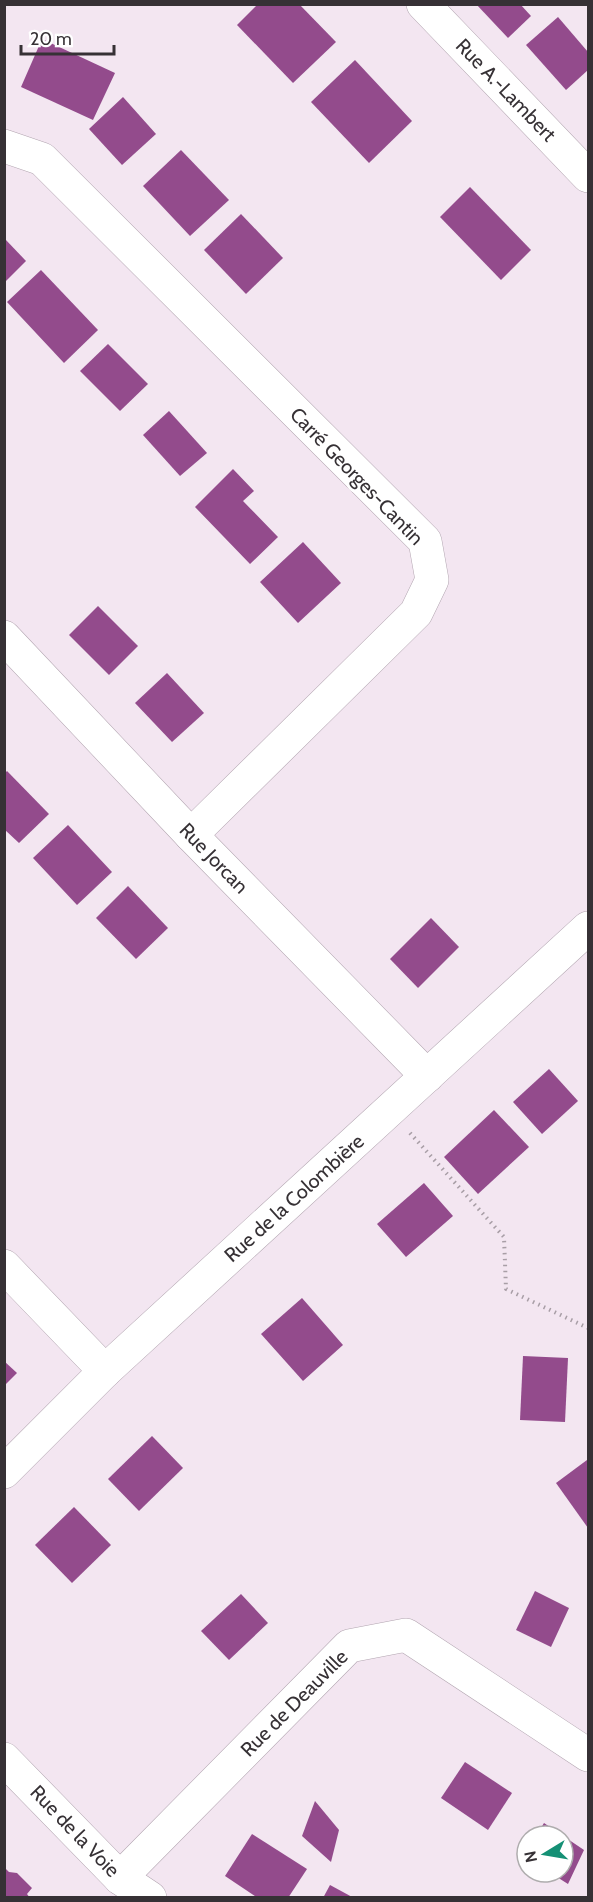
<svg xmlns="http://www.w3.org/2000/svg" width="593" height="1902" viewBox="0 0 593 1902" font-family="Cabin,sans-serif">
	<style>
		.building { fill: #934b8c }
		.lines { fill: none; stroke-linecap: round; stroke-linejoin: round }
		.minor-casing { stroke: #b2a5b0; stroke-width: 34 }
		.path { stroke: #a89ea6; stroke-width: 4; stroke-dasharray: 1.5 4.5; stroke-linecap: butt }
		.minor { stroke: #fff; stroke-width: 33 }
		.labels { text-anchor: middle; dominant-baseline: central; stroke-width: 6; stroke-linejoin: round; paint-order: stroke }
		.street-label { font-size: 20px; fill: #363135; stroke: #fff }
	</style>
	<rect width="100%" height="100%" fill="#f3e6f1"/>
	<!-- building -->
	<g class="building">
		<path d="M258,4h41l37,38 -43,41 -56,-58z"/>
		<path d="M476,4h44l11,12 -23,22z"/>
		<path d="M558,17l30,35v18l-22,20 -40,-45z"/>
		<path d="M42,39l73,34 -22,47 -72,-33z"/>
		<path d="M355,60l57,61 -43,42 -58,-61z"/>
		<path d="M123,97l33,37 -34,31 -33,-36z"/>
		<path d="M181,150l48,50 -39,36 -47,-50z"/>
		<path d="M470,187l61,63 -30,30 -61,-63z"/>
		<path d="M241,214l42,44 -37,36 -42,-44z"/>
		<path d="M5,239l21,22 -21,21z"/>
		<path d="M41,270l57,60 -34,33 -57,-61z"/>
		<path d="M108,344l40,40 -28,27 -40,-40z"/>
		<path d="M169,411l38,42 -27,23 -37,-41z"/>
		<path d="M233,469l21,22 -11,10 35,36 -28,27 -55,-57z"/>
		<path d="M303,542l38,41 -43,40 -38,-41z"/>
		<path d="M98,606l40,40 -29,29 -40,-40z"/>
		<path d="M167,673l37,40 -32,29 -37,-39z"/>
		<path d="M7,771l42,43 -30,29 -15,-14v-55z"/>
		<path d="M68,825l44,47 -35,33 -44,-47z"/>
		<path d="M128,886l40,42 -32,31 -40,-41z"/>
		<path d="M431,918l28,29 -41,41 -28,-29z"/>
		<path d="M549,1069l29,32 -36,33 -29,-32z"/>
		<path d="M494,1110l35,37 -51,47 -34,-37z"/>
		<path d="M424,1183l29,33 -47,41 -29,-33z"/>
		<path d="M302,1298l41,47 -40,36 -42,-47z"/>
		<path d="M523,1356l45,2 -3,64 -45,-2z"/>
		<path d="M4,1361l13,12 -13,13z"/>
		<path d="M152,1436l31,32 -44,43 -31,-32z"/>
		<path d="M587,1460l1,2v66l-32,-45z"/>
		<path d="M74,1507l37,38 -39,38 -37,-38z"/>
		<path d="M535,1591l34,17 -18,39 -35,-17z"/>
		<path d="M241,1594l27,29 -39,37 -28,-29z"/>
		<path d="M465,1762l47,31 -24,37 -47,-32z"/>
		<path d="M315,1801l24,29 -8,32 -29,-26z"/>
		<path d="M544,1823l40,27 -16,34 -19,-12h14v-36h-27z"/>
		<path d="M252,1834l55,35 -19,29h-30l-33,-22z"/>
		<path d="M4,1867l5,5 8,1 15,15 -5,6 3,4h-26z"/>
		<path d="M330,1885l24,13h-31z"/>
	</g>
	<g class="lines">
		<!-- minor casing -->
		<g class="minor-casing">
			<g id="minor">
				<path d="M423,4l165,172"/>
				<path d="M4,146l38,13 383,382 7,39 -16,33 -225,222"/>
				<path d="M4,637l187,198 236,241"/>
				<path d="M4,1266l101,105"/>
				<path d="M4,1472l101,-101 483,-443"/>
				<path d="M4,1759l116,119 30,20"/>
				<path d="M120,1878l229,-232 57,-11 182,120"/>
			</g>
		</g>
		<!-- path -->
		<path class="path" d="M410,1133l94,104 2,52 82,39"/>
		<!-- minor -->
		<use href="#minor" class="minor"/>
	</g>
	<g class="labels">
		<!-- street labels -->
		<g class="street-label">
			<text transform="translate(506 90) rotate(46)">Rue A.-Lambert</text>
			<text transform="translate(357 476) rotate(46)">Carré Georges-Cantin</text>
			<text transform="translate(214 858) rotate(46)">Rue Jorcan</text>
			<text transform="translate(294 1198) rotate(-42)">Rue de la Colombière</text>
			<text transform="translate(294 1703) rotate(-45)">Rue de Deauville</text>
			<text transform="translate(75 1831) rotate(46)">Rue de la Voie</text>
		</g>
	</g>
	<!-- border -->
	<rect width="593" height="1902" fill="none" stroke="#363135" stroke-width="12"/>
	<!-- north arrow -->
	<g transform="translate(545 1854) rotate(259)"><circle r="28" fill="#ffffff" stroke="#afadae" stroke-width="1.5"/>
	<path d="M0-4.5L10 22L0 15L-10 22Z" fill="#159075"/>
	<text y="-9" font-size="16" font-weight="bold" text-anchor="middle" fill="#363135">N</text>
	</g>
	<!-- scale -->
	<path d="M21 45v9h93v-9" fill="none" stroke="#363135" stroke-width="3"/>
	<text x="30" y="45" font-size="18" fill="#363135" stroke="#ffffff" stroke-width="4.5" paint-order="stroke">20 m</text>
</svg>
